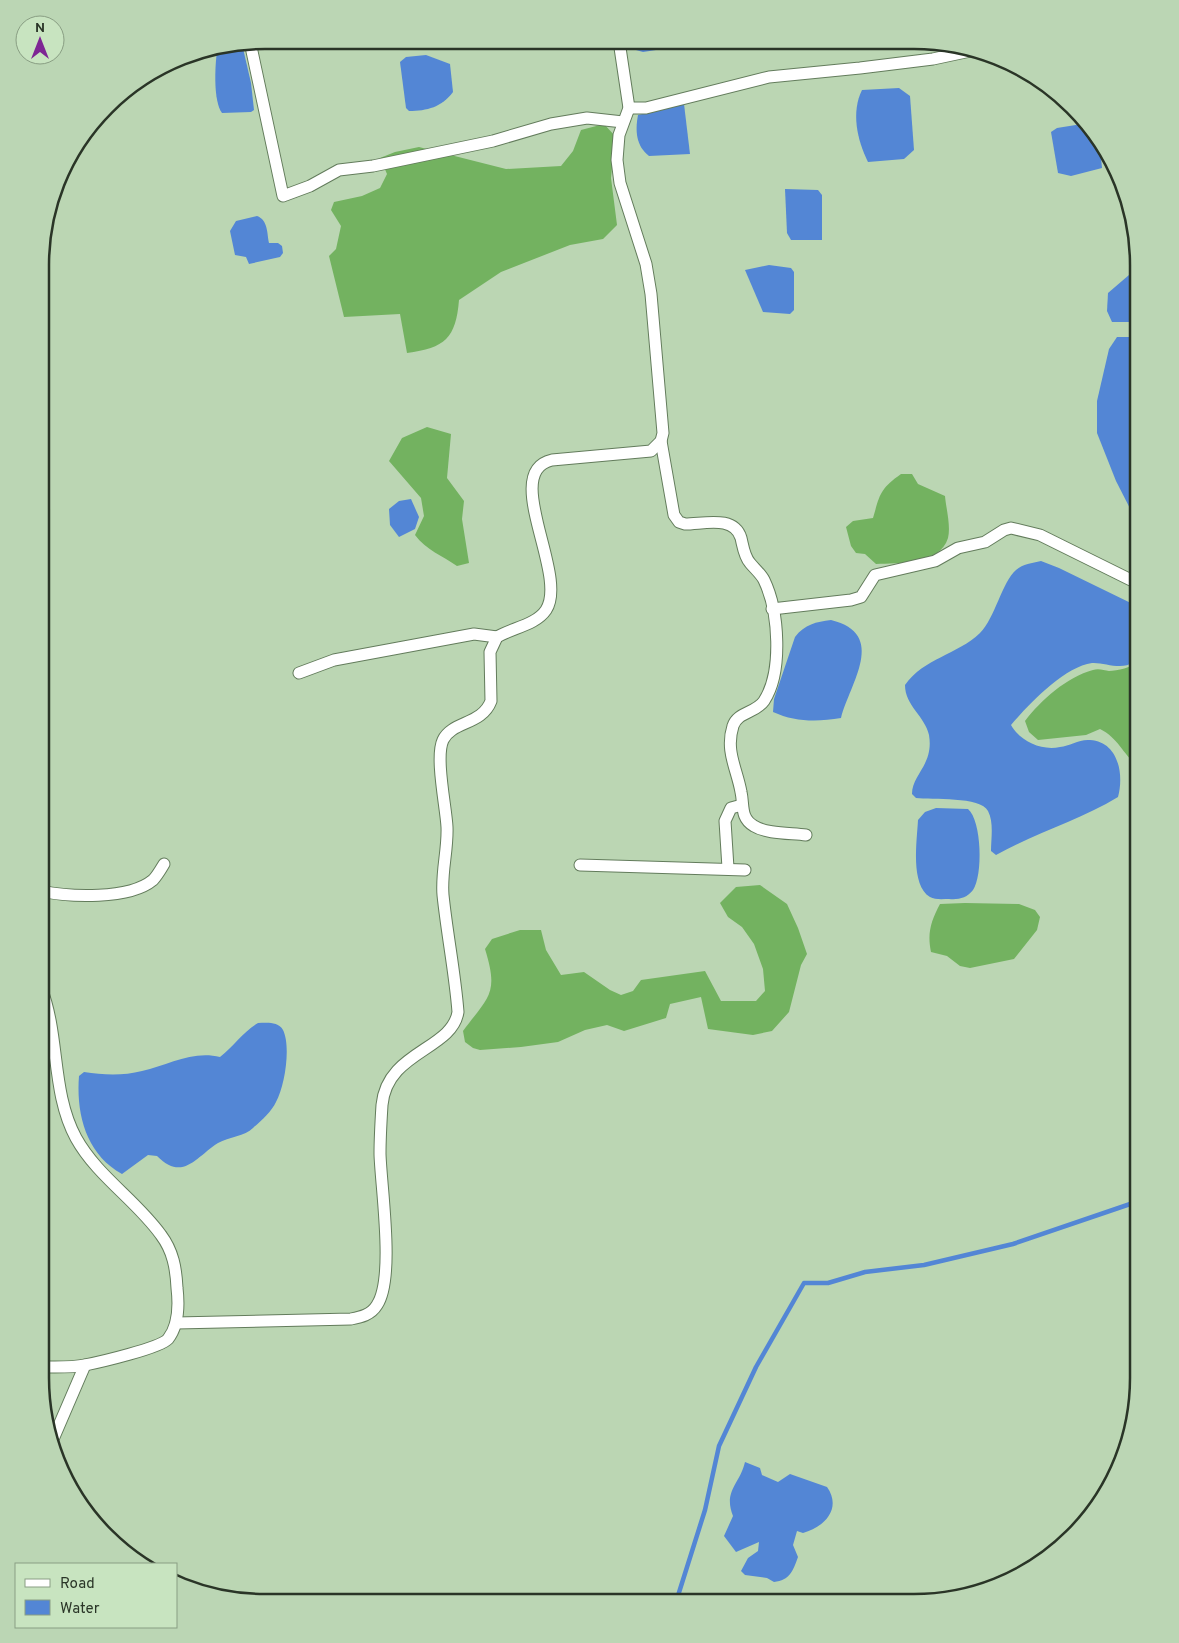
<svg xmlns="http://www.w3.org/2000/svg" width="1179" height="1643" viewBox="0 0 1179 1643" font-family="Overpass,sans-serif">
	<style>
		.forest { fill: #73b260 }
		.water { fill: #5386d5 }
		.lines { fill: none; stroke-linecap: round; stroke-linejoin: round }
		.stream { stroke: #5386d5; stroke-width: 4.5 }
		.street-casing { stroke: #637c5c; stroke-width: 13 }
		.street { stroke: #fff; stroke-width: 11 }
		.rim { fill: none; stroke: #2a3527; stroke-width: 2.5 }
	</style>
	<rect width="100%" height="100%" fill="#bbd6b3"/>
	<!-- forest -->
	<g class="forest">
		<path d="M604,124l11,12 -4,42 6,47 -14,14 -33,6 -69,27 -42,28c-3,38 -14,48 -52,53l-7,-39 -56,3 -15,-61 7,-7 5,-23 -10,-16 3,-8 28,-6 18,-8 7,-14 -7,-16 15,-6 24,-5 87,22 55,-3 12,-15 8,-21z"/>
		<path d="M427,427l24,7 -4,44 17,23 -2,18 7,44 -12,3c-14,-10 -31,-16 -42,-31l9,-19 -3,-18 -32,-37 13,-23z"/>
		<path d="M901,474h11l6,10 27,12c1,12 6,30 3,42 -8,27 -50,25 -72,26l-11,-10 -9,-1 -5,-7 -5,-19 7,-6 20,-3c7,-24 7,-29 28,-44z"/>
		<path d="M1139,662v104c-15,-9 -20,-28 -39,-37l-14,6 -48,5 -9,-8 -4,-11c16,-21 42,-44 68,-51 5,-2 11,0 16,1 8,0 23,-4 30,-9z"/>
		<path d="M760,885l27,19 11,24 9,26 -6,11 -12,47 -17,19 -19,4 -45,-6 -7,-32 -31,7 -4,14 -42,13 -17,-6 -22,5 -27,12 -37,5 -41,3 -7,-2 -8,-6 -2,-11c26,-35 36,-37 22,-82l7,-10 28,-9h21l5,20 15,25 23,-3 26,18 11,5 12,-4 8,-11 64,-9 16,30h35l9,-10 -2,-22 -9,-25 -12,-17 -14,-10 -8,-14 16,-16z"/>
		<path d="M965,903l54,1 16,6 5,7 -3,13 -23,29 -44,9 -10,-2 -13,-10 -16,-4c-4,-19 0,-31 9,-48z"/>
	</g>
	<!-- water -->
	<g class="water">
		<path d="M634,41h64l-3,3 -52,8 -7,-2z"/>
		<path d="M242,44l9,39 3,27 -3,2 -29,1c-9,-12 -7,-47 -5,-62l2,-3z"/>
		<path d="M426,55l24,9 3,28c-11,15 -26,19 -44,19l-3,-3 -6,-46 6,-5z"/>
		<path d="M899,88l11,8 4,54 -10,9 -36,3c-11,-22 -17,-50 -6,-72z"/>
		<path d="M684,104l6,50 -41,2c-13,-10 -14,-25 -11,-41z"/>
		<path d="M1082,124l18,23 2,21 -31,8 -13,-3 -7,-41 6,-4z"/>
		<path d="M785,189l33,1 4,5v45h-31l-4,-7z"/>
		<path d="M257,216c11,4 10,17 12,27h9l4,3 1,7 -3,4 -31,7 -3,-7 -11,-2 -5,-24 6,-10z"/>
		<path d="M769,265l22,3 3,4v38l-4,4 -27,-2 -18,-42z"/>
		<path d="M1136,269h3v53h-27l-5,-11 1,-18z"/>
		<path d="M1117,337h22v189l-23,-45 -19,-48v-32l12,-52z"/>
		<path d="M411,499l8,18 -4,12 -16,8 -9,-12 -1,-16 10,-8z"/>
		<path d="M1041,561l18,7 80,39c0,12 4,48 -6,55 -11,9 -29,0 -41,1 -28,4 -63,41 -81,62 9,16 30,26 49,22 10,-1 19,-8 30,-7 29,2 34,35 28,57 -38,23 -83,36 -122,58l-5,-4c0,-12 3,-29 -3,-40 -7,-15 -57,-11 -72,-13l-4,-4c0,-20 22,-29 17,-59 -4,-19 -24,-29 -24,-50 19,-27 52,-30 75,-52 15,-15 22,-51 36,-63 7,-6 16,-7 25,-9z"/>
		<path d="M831,620c57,14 19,63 10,98 -24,4 -46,4 -68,-6l1,-13 21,-62c10,-13 21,-15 36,-17z"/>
		<path d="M936,808l32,1c14,12 15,67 5,81 -6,8 -15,10 -24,9 -6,0 -14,1 -19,-2 -20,-12 -13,-57 -12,-77l7,-8z"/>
		<path d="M258,1023c8,0 20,-2 25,7 8,16 2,56 -7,72 -4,9 -15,19 -23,26 -8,8 -24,9 -35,15 -22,14 -35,39 -61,13l-9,-1 -26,19c-36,-20 -46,-60 -43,-98l5,-4c19,3 39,4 58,-1 26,-6 51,-21 78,-14 14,-11 23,-25 38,-34z"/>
		<path d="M745,1462l15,6 2,7 16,7 12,-8 37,13c15,21 -2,40 -24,46l-6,-2 -4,14 5,12c-5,14 -8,23 -24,25l-7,-4 -22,-3 -4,-4 7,-13 10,-7 1,-9 -23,10 -12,-16 9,-20c-10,-25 7,-32 12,-54z"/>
	</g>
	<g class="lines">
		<!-- stream -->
		<path class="stream" d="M676,1602l29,-92 14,-64 37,-79 48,-84h24l37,-11 59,-7 89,-21 126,-43"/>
		<!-- street casing -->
		<g class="street-casing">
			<g id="street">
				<path d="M250,42l33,154 27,-10 29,-16 34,-4 120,-25 58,-17 36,-6 36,4"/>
				<path d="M629,108h17l123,-31 91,-9 73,-9 42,-9"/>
				<path d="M661,441l13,74 5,7 6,2c19,0 49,-9 56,14 2,8 3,18 9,25 4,5 11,11 14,17 15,31 19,92 0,121 -8,12 -27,11 -31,25 -8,25 4,43 8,66 3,13 -1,26 13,34 13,8 36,7 52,9"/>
				<path d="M772,609l79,-9 10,-3 14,-22 60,-14 23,-13 27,-6 19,-12 7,-2 29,7 99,49"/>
				<path d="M299,673l35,-13 140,-26 23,3"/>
				<path d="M580,865l165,5"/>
				<path d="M728,868l-3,-47 6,-13 11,-3"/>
				<path d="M41,891c28,6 88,9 112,-11 4,-4 8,-11 11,-16"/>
				<path d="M176,1323l175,-4c10,-2 20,-4 26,-14 18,-27 4,-117 3,-151 0,-16 1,-33 2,-49 5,-54 70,-55 76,-93 -3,-39 -11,-78 -15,-117 -2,-23 5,-45 4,-68 -1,-20 -12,-70 -4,-87 9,-19 39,-15 48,-39l-1,-49 7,-15c15,-9 39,-12 49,-27 23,-35 -46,-138 6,-150l99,-9 10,-10 2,-8 -12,-139 -5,-30 -26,-81 -3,-23 2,-25 10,-27 -10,-67"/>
				<path d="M40,1367c15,0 31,1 45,-2 15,-3 75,-17 83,-26 11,-14 11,-34 9,-51 -1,-20 -4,-37 -16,-53 -25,-35 -64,-59 -85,-97 -25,-46 -16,-102 -35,-150"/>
				<path d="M54,1437l31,-72"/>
			</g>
		</g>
		<!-- street -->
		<use href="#street" class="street"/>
	</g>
	<!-- crop -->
	<path d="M0 0H1179V1643H0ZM265 49H914A216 216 0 0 1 1130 265V1378A216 216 0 0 1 914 1594H265A216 216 0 0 1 49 1378V265A216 216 0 0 1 265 49Z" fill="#bbd6b4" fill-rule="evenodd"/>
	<path class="rim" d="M265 49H914A216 216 0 0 1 1130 265V1378A216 216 0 0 1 914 1594H265A216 216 0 0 1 49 1378V265A216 216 0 0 1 265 49Z"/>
	<!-- legend -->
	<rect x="15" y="1563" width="162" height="65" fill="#c8e4c0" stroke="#899e83"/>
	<rect x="25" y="1579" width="25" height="8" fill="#ffffff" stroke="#899e83"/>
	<text x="60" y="1588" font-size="15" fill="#2a3527">Road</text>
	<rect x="25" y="1600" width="25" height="15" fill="#5386d5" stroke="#899e83"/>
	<text x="60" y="1613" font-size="15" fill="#2a3527">Water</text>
	<!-- north arrow -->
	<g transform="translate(40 40)"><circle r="24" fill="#c8e4c0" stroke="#899e83"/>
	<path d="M0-4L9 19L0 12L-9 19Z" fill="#7e2694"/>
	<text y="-8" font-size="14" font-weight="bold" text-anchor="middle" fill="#2a3527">N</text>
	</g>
</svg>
